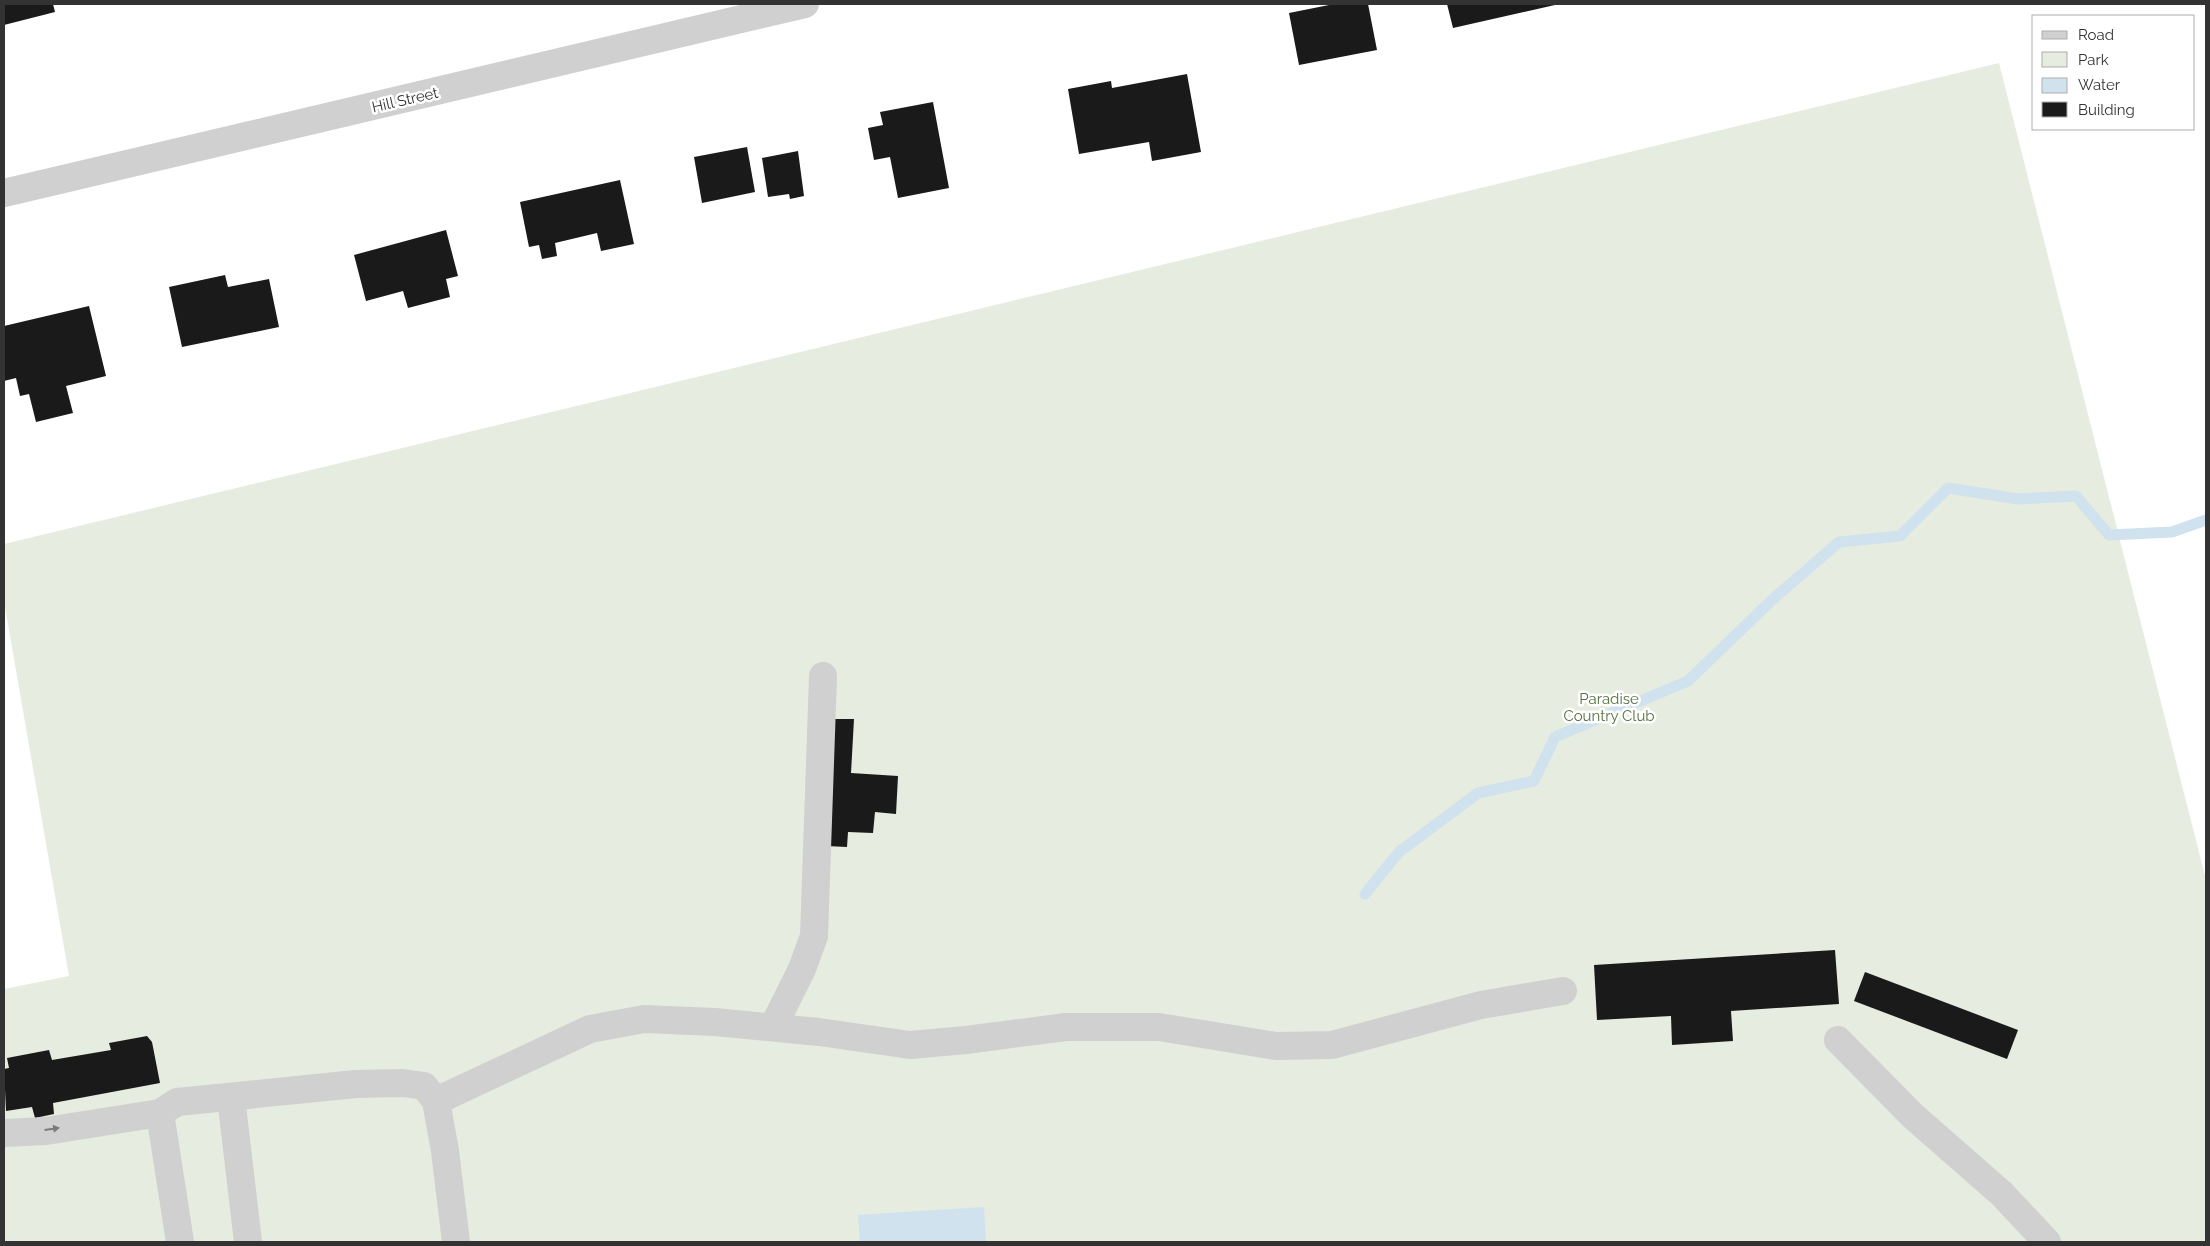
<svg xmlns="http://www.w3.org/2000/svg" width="2210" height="1246" viewBox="0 0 2210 1246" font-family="Raleway,sans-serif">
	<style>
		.green { fill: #e6ecdf }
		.water { fill: #cfe2ee }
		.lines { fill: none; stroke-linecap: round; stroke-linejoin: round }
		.stream { stroke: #cfe2ee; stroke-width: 11 }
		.building { fill: #1a1a1a }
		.minor { stroke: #d0d0d0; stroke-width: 28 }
		.oneway { fill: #7a7a7a }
		.labels { text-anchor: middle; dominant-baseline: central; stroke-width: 5; stroke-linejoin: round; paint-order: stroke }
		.street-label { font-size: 15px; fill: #333; stroke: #fff }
		.park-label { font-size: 15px; fill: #56703f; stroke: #fff }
	</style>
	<rect width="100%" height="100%" fill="#fff"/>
	<!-- green -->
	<path class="green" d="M1999,63l207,817v362h-2202v-253l65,-13 -65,-375v-57z"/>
	<!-- water -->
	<path class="water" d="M984,1207l2,35h-126l-2,-27z"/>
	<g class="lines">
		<!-- stream -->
		<path class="stream" d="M1365,894l34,-42 79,-59 56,-12 21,-44 133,-56 84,-81 67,-58 61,-6 48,-48 70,11 58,-3 33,39 63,-3 34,-12"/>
	</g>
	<!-- building -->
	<g class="building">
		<path d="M4,4h49l2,8 -51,13z"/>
		<path d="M1334,4h34l9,46 -78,15 -10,-52z"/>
		<path d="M1447,4h108v1l-102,23z"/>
		<path d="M1187,74l14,78 -49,9 -3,-19 -70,12 -11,-65 43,-8 1,7z"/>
		<path d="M933,102l16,86 -51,10 -8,-41 -16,3 -6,-32 15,-3 -3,-13z"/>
		<path d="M747,147l8,45 -53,11 -8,-46z"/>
		<path d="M798,151l6,45 -14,3 -1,-5 -21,3 -6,-39z"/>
		<path d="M620,180l14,64 -33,7 -4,-18 -42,10 2,13 -15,3 -3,-14 -10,2 -9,-45z"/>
		<path d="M446,230l12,46 -12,3 4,18 -42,11 -5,-17 -37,10 -12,-46z"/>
		<path d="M225,275l3,12 41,-8 10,48 -97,20 -13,-60z"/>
		<path d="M89,306l17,70 -40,10 7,27 -37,9 -7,-28 -9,2 -4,-18 -12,3v-55z"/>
		<path d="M832,719h22l-3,54 47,3 -2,38 -21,-2 -2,21 -25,-1 -1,15 -21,-1z"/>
		<path d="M1835,950l4,54 -108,7 2,30 -61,4 -1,-29 -74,4 -3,-55z"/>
		<path d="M1865,972l153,58 -11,29 -153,-58z"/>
		<path d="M147,1036l5,6 8,41 -107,20 1,11 -19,4 -3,-11 -26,4 -2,-42 5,-1 -2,-10 42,-8 3,10 59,-10 -2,-7z"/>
	</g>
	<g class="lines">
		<!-- minor -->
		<g class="minor">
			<path d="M4,193l801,-189"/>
			<path d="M773,1027l29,-58 12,-33 9,-260"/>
			<path d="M1838,1040l75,76 89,78 45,48"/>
			<path d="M231,1097l17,145"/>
			<path d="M436,1101l154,-72 54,-10 71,3 104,10 91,13 56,-5 100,-13h93l117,19 56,-1 149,-40 82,-14"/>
			<path d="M160,1113l20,129"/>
			<path d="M4,1133l42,-2 114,-18 17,-11 179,-18 47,-1 21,3 12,15 9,50 11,91"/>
		</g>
	</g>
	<!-- one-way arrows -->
	<defs><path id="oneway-solid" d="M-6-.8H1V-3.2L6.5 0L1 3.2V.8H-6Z" transform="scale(1.25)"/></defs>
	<use class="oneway" href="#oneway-solid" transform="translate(52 1129) rotate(-8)"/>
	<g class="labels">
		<!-- street labels -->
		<g class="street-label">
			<text transform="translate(405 100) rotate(-13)">Hill Street</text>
		</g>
		<!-- park labels -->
		<g class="park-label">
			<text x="1609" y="699">Paradise<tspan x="1609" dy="17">Country Club</tspan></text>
		</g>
	</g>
	<!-- border -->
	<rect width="2210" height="1246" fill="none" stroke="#333333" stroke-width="10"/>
	<!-- legend -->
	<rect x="2032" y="15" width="162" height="115" fill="#ffffff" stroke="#adadad"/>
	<rect x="2042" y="31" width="25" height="8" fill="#d0d0d0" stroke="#adadad"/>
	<text x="2078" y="40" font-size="15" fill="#333333">Road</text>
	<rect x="2042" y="52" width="25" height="15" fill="#e6ecdf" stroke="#adadad"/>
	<text x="2078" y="65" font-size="15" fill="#333333">Park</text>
	<rect x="2042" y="78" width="25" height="15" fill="#cfe2ee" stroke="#adadad"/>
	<text x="2078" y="90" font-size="15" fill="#333333">Water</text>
	<rect x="2042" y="102" width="25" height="15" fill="#1a1a1a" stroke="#adadad"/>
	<text x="2078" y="115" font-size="15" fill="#333333">Building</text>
</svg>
